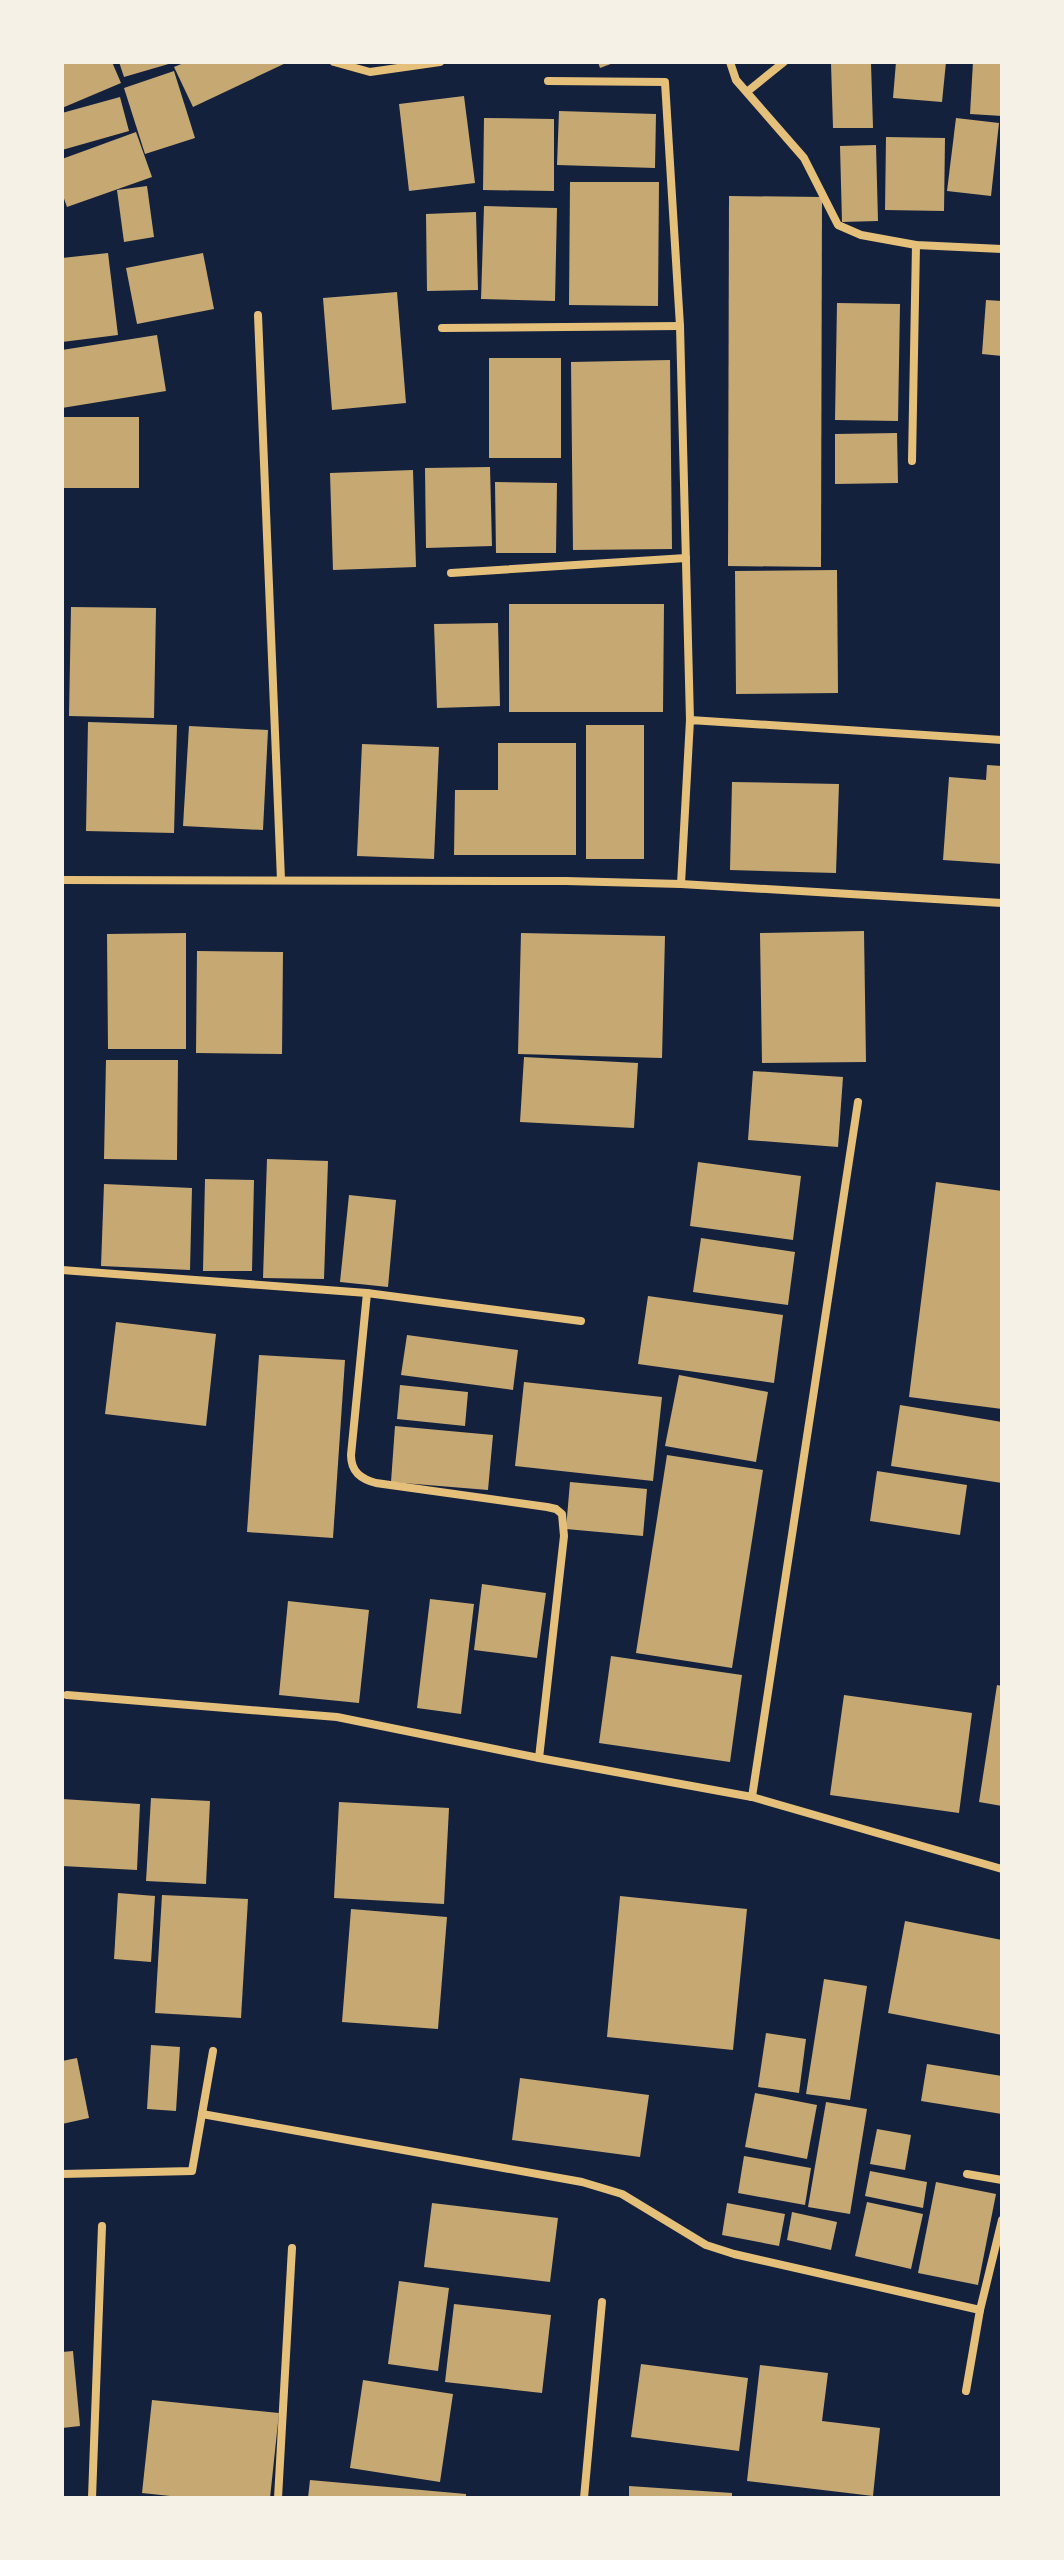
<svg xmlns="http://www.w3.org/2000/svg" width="1064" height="2560" viewBox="0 0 1064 2560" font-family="Roboto,sans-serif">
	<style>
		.building { fill: #c6a872 }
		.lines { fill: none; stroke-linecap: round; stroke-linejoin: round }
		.minor { stroke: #e5c07b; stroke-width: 8 }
	</style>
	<rect width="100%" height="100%" fill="#14213d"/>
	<!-- building -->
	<g class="building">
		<path d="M62,62h50l9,21 -59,25z"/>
		<path d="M119,62h53v1l-48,14z"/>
		<path d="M186,62h102l-95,45 -19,-40z"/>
		<path d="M598,62h18l-16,6z"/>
		<path d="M896,62h50l-4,40 -49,-4z"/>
		<path d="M973,62h29v54l-32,-2z"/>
		<path d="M831,64h40l2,64h-40z"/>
		<path d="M174,71l21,67 -50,16 -21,-66z"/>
		<path d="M464,96l11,87 -66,8 -10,-87z"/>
		<path d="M120,97l9,34 -67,19v-37z"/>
		<path d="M559,111l97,3 -1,54 -98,-3z"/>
		<path d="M484,118l70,1v72l-71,-1z"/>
		<path d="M956,118l43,5 -8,73 -44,-5z"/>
		<path d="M136,132l16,45 -85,30 -5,-14v-34z"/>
		<path d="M886,137l59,1 -1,73 -59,-1z"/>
		<path d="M876,145l2,76 -36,1 -2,-76z"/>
		<path d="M570,182h89l-1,124 -89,-1z"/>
		<path d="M147,186l7,51 -30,5 -7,-52z"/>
		<path d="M729,196l93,1 -1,370 -93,-1z"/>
		<path d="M484,206l73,2 -2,93 -74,-2z"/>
		<path d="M476,212l2,78 -51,1 -1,-77z"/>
		<path d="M108,253l10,82 -56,7v-84z"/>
		<path d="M203,253l11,56 -77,15 -11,-56z"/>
		<path d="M397,292l9,111 -74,7 -9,-112z"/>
		<path d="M986,300l16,1v55l-20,-2z"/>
		<path d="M837,303l63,1 -2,117 -63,-1z"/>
		<path d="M157,335l9,56 -104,17v-58z"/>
		<rect x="489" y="358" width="72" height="100"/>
		<path d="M670,360l2,189 -99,1 -2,-188z"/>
		<rect x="62" y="417" width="77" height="71"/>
		<path d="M897,433l1,50 -63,1v-50z"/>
		<path d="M490,467l2,79 -66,2 -1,-80z"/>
		<path d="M413,470l3,97 -83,3 -3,-97z"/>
		<path d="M495,482l62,1 -1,70h-60z"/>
		<path d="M837,570l1,123 -102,1 -1,-123z"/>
		<path d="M509,604h155l-1,108h-154z"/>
		<path d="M71,607l85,1 -2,110 -85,-2z"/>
		<path d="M498,623l2,83 -63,2 -3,-84z"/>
		<path d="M88,722l89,3 -3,108 -88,-2z"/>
		<rect x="586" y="725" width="58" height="134"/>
		<path d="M189,726l79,4 -5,100 -80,-4z"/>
		<path d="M498,743h78v112h-122l1,-65h43z"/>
		<path d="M362,744l77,3 -5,112 -77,-3z"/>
		<path d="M987,765l15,1v98l-59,-4 6,-83 37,3z"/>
		<path d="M732,782l107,2 -3,89 -106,-3z"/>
		<path d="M864,931l2,131 -104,1 -2,-130z"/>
		<path d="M186,933v116h-78l-1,-115z"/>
		<path d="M521,933l144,3 -3,122 -144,-4z"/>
		<path d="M197,951l86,1 -1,102 -86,-1z"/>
		<path d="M524,1057l114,6 -4,65 -114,-6z"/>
		<path d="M106,1060h72l-1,100 -73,-1z"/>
		<path d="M753,1071l90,6 -5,70 -90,-7z"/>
		<path d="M267,1159l61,2 -4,118 -61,-1z"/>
		<path d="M698,1162l103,14 -8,64 -103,-14z"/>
		<path d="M205,1179l49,1 -2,91h-49z"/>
		<path d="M936,1182l66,9v218l-93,-12z"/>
		<path d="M104,1184l88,4 -2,82 -89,-4z"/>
		<path d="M349,1195l47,5 -8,87 -48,-5z"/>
		<path d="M701,1238l94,14 -7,53 -95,-13z"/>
		<path d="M648,1296l135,19 -9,68 -136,-19z"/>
		<path d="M116,1322l100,12 -10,92 -101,-12z"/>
		<path d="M407,1335l111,15 -5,40 -112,-15z"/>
		<path d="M259,1355l86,5 -12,178 -86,-6z"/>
		<path d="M679,1375l89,17 -12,70 -91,-16z"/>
		<path d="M524,1382l138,15 -9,84 -138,-15z"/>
		<path d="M400,1385l68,7 -3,34 -68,-7z"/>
		<path d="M900,1405l102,17v61l-111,-17z"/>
		<path d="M395,1426l98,9 -5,55 -97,-8z"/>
		<path d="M667,1455l96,15 -31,198 -96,-15z"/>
		<path d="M877,1471l90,14 -7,50 -90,-14z"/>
		<path d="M570,1482l77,7 -4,47 -77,-7z"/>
		<path d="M482,1584l64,9 -9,65 -63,-8z"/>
		<path d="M430,1599l44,5 -13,110 -44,-6z"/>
		<path d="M288,1601l81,9 -10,93 -80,-8z"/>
		<path d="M611,1656l131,19 -12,87 -131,-19z"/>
		<path d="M997,1685l5,1v120l-23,-4z"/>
		<path d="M844,1695l128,18 -13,100 -129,-18z"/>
		<path d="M151,1798l59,3 -4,83 -60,-3z"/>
		<path d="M62,1799l78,5 -3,66 -75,-4z"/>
		<path d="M339,1802l110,6 -5,96 -110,-6z"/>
		<path d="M118,1893l37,3 -4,66 -37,-3z"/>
		<path d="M162,1895l86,4 -7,119 -86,-5z"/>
		<path d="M620,1896l127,13 -14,141 -126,-13z"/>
		<path d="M351,1909l96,8 -9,112 -96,-7z"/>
		<path d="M905,1921l97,19v95l-114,-22z"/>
		<path d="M824,1979l43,7 -17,114 -44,-6z"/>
		<path d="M766,2033l40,6 -7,54 -41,-6z"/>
		<path d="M151,2045l29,2 -4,64 -29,-2z"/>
		<path d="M77,2058l12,60 -27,6v-63z"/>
		<path d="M927,2064l75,12v38l-81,-13z"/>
		<path d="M520,2078l129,17 -9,62 -128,-17z"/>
		<path d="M755,2093l62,12 -10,54 -62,-12z"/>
		<path d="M826,2102l41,7 -17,105 -42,-7z"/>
		<path d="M877,2129l34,6 -6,35 -35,-6z"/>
		<path d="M744,2156l67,12 -6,37 -67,-12z"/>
		<path d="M870,2171l57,11 -4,26 -58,-12z"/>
		<path d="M936,2182l60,12 -18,91 -60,-12z"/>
		<path d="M867,2202l56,12 -12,55 -56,-13z"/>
		<path d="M432,2203l126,15 -8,64 -126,-15z"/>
		<path d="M727,2203l58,11 -6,32 -57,-11z"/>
		<path d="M792,2212l45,10 -6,28 -44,-10z"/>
		<path d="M399,2281l50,7 -11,83 -50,-7z"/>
		<path d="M454,2304l97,11 -9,78 -97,-11z"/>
		<path d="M73,2351l7,75 -18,2v-76z"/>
		<path d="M641,2364l107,14 -9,73 -108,-14z"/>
		<path d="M760,2365l68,8 -6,48 58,7 -7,68 -126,-15z"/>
		<path d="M363,2380l90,14 -13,88 -90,-14z"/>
		<path d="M152,2400l127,13 -9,85h-81l-47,-5z"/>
		<path d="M310,2480l156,14v4h-158z"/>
		<path d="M629,2486l103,7v5h-103z"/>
	</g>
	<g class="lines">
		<!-- minor -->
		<g class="minor">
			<path d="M334,62l36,10 70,-10"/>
			<path d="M730,62l6,18 68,78 34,67 23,10 55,10 86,4"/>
			<path d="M548,81l117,1 15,244 10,394"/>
			<path d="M748,91l36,-29"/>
			<path d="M258,315l23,565"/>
			<path d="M442,328l238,-2"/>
			<path d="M912,461l4,-216"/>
			<path d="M451,573l235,-15"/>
			<path d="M62,880l504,1 115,3 321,19"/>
			<path d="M681,884l9,-164 312,20"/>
			<path d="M62,1270l305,23 -16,162c0,17 10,24 25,28l171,24 9,2 6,5 2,22 -25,222"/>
			<path d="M367,1293l214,28"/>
			<path d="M67,1695l270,22 202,41 213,39 250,72"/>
			<path d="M752,1797l106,-695"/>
			<path d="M202,2114l380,68 40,12 84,51 28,9 246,56"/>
			<path d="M62,2174l130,-3 21,-120"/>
			<path d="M967,2174l35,6"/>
			<path d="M966,2391l14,-81 22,-90"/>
			<path d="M92,2498l10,-272"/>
			<path d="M278,2498l14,-250"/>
			<path d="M584,2498l18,-196"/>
		</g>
	</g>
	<!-- border -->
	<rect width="1064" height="2560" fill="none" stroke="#f6f1e7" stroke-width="128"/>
</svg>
